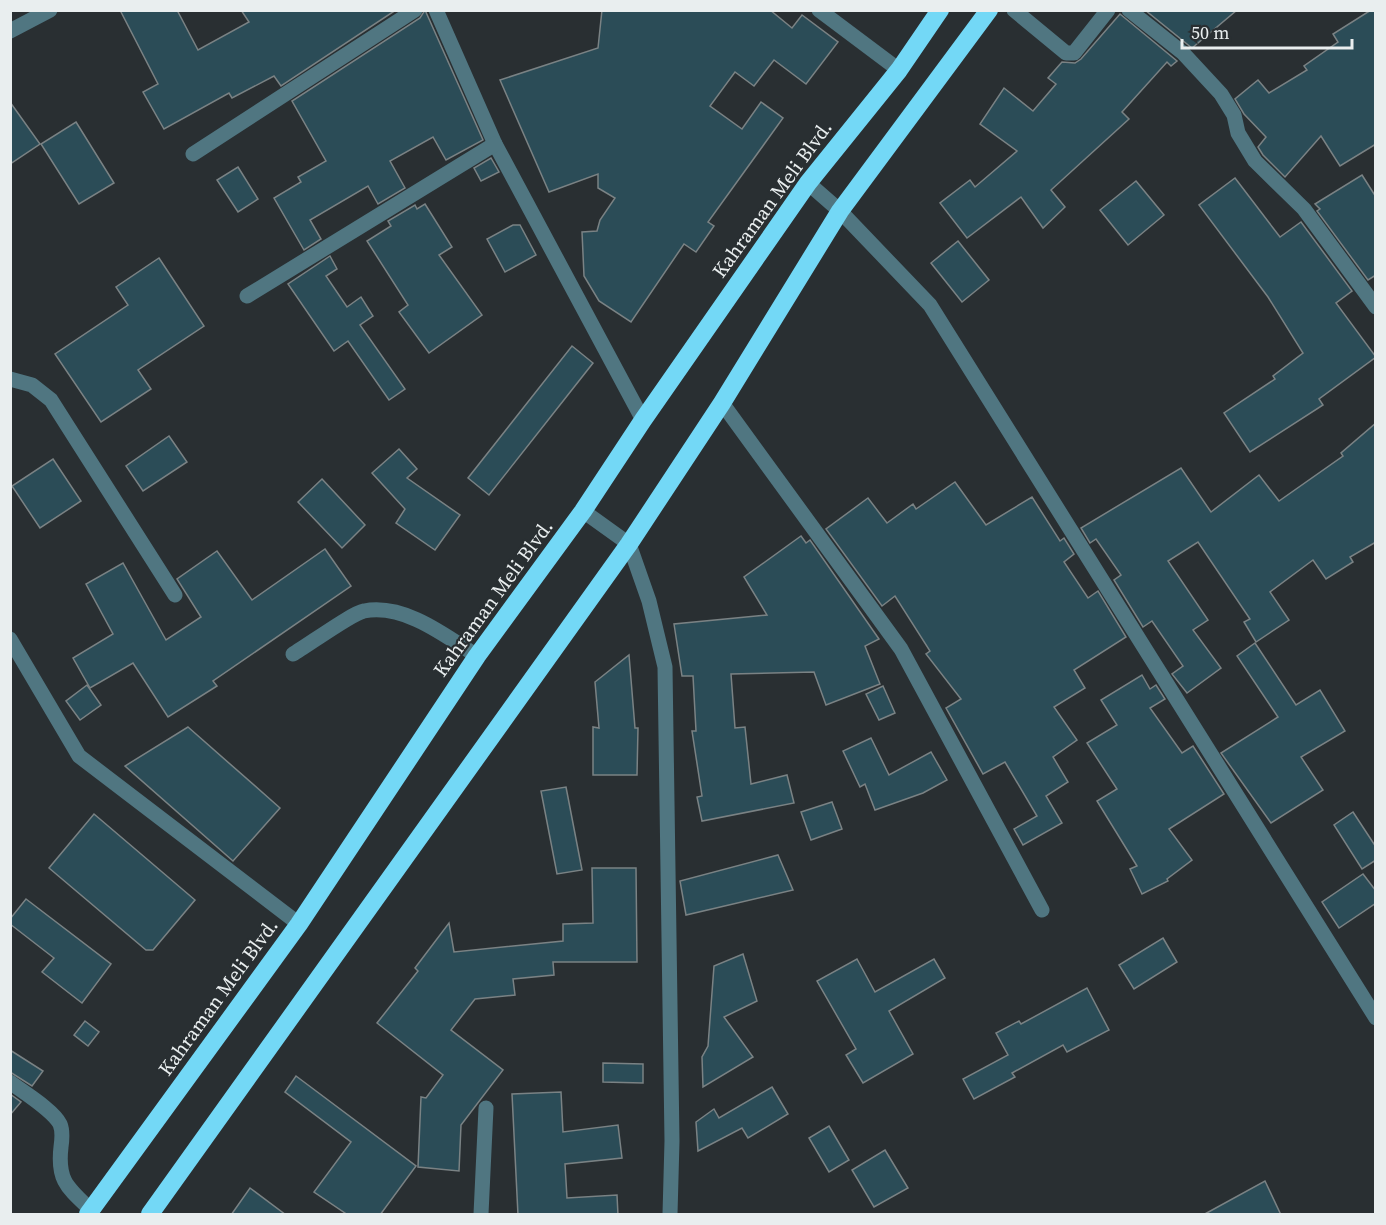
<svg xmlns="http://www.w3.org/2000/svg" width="1386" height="1225" viewBox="0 0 1386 1225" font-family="'Source Serif 4',serif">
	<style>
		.building { fill: #2b4c57; stroke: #7a8284; stroke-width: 1.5 }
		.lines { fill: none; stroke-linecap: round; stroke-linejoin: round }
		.minor { stroke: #507681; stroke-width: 15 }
		.highway { stroke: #73d8f6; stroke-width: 18 }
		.labels { text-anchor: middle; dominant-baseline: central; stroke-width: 4.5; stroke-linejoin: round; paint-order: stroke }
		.street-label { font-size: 20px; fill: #e9eeef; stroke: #292f32 }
	</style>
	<rect width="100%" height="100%" fill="#292f32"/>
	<!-- building -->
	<g class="building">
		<path d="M120,10h57l21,40 51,-28 -8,-12h155l-115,76 -7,-10 -42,22 -3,-5 -65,36 -21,-37 15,-8z"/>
		<path d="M425,10l58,130 -37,20 -13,-23 -43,24 15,27 -27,16 -10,-18 -58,34 11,19 -17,11 -30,-52 27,-16 -3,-5 28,-16 -34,-60 128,-83z"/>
		<path d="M602,10h168l22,18 10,-13 36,27 -32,42 -32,-24 -20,26 -19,-14 -25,34 32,23 19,-27 22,16 -75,104 6,4 -18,26 -12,-8 -53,78 -32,-21 -15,-25 -2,-44 15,-1 3,-11 15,-22 -17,-10v-14l-49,18 -49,-112 98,-32z"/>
		<path d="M1145,10h92l-45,38z"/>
		<path d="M1371,10h5v134l-36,22 -19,-30 -36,41 -22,-22 -5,-8 8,-10 -22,-23 -9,-15 23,-19 11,13 38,-23 -3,-4 34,-24 -5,-8z"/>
		<path d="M1120,14l57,47 -6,5 -4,-4 -45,50 7,7 -78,71 14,17 -22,21 -22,-31 -54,41 -27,-35 30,-23 5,7 42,-36 -37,-27 24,-36 29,23 23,-27 -8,-6 14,-16 13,1 6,-4z"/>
		<path d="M10,102l30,42 -30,20z"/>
		<path d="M76,122l38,61 -35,21 -38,-60z"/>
		<path d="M491,158l8,14 -18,9 -7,-13z"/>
		<path d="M238,167l20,32 -20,13 -21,-32z"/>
		<path d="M1362,175l14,22v78l-8,5 -51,-69 3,-2 -5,-5z"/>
		<path d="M1235,178l45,59 21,-15 51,69 -16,12 40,54 -57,42 4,6 -73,47 -26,-39 51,-34 -2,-3 30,-23 -35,-56 -69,-92z"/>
		<path d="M1136,181l28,34 -36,30 -28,-35z"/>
		<path d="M425,204l27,43 -13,8 43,60 -53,38 -30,-41 9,-7 -41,-64 24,-15 -3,-5 27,-16 2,4z"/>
		<path d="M513,225h7l16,30 -31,17 -18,-33z"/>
		<path d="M958,241l31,39 -27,22 -31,-39z"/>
		<path d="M330,256l7,13 -11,7 21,31 14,-10 12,19 -13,9 45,64 -16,11 -41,-59 -14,10 -46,-67z"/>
		<path d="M159,258l45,68 -66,44 13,19 -50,33 -46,-68 73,-49 -12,-18z"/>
		<path d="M572,346l21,17 -104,132 -21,-17z"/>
		<path d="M1376,423v119l-26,15 3,5 -27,17 -13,-19 -43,32 19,28 -33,22 -12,-20 6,-3 -52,-77 -30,19 40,59 -15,10 28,38 -34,25 -15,-19 11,-8 -31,-45 -9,6 -29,-47 7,-5 -25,-36 -6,4 -9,-15 100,-60 30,44 48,-37 20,26 64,-45 -2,-3z"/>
		<path d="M169,436l18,26 -44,29 -17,-25z"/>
		<path d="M399,449l18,20 -10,9 53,37 -25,35 -39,-27 9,-14 -33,-36z"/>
		<path d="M53,459l28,42 -41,27 -28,-42z"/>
		<path d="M322,479l43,46 -23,23 -44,-46z"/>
		<path d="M955,482l31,43 46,-28 28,44 4,-3 10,16 -10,8 24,36 10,-7 28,46 -52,33 11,18 -31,19 23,33 -24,17 15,25 -22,14 16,27 -39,22 -9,-16 23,-13 -32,-54 -22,12 -37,-66 15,-9 -35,-45 4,-3 -35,-55 -13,10 -56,-77 42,-31 19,25 26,-19 3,5z"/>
		<path d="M801,536l5,7 4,-3 69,99 -14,7 15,38 -54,21 -12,-33 -83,2 4,54 10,-1 6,57 36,-9 7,28 -92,18 -5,-24 5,-1 -10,-65h4l-3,-55h-11l-8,-52 93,-9 -23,-38z"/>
		<path d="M325,549l26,37 -138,95 4,5 -49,31 -35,-54 -43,25 -17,-30 40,-24 -27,-50 37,-21 43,77 35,-23 -24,-38 40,-28 35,49z"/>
		<path d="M1255,643l41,62 24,-15 25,41 -44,26 22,33 -52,33 -50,-70 57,-36 -41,-61z"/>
		<path d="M629,655l6,73h3l-1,47h-44v-48l6,1 -4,-46z"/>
		<path d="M1142,675l8,14 6,-4 9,14 -15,9 32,45 11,-7 31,48 -55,35 23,31 -25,19 1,2 -26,13 -12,-25 7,-3 -40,-65 20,-12 -30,-46 30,-18 -16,-25z"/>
		<path d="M87,685l14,20 -21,15 -14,-19z"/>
		<path d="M883,686l12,27 -16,7 -13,-26z"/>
		<path d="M188,727l92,81 -47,53 -108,-95z"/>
		<path d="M871,738l18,37 42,-23 16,28 -24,13 -48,17 -10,-26 -5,3 -17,-36z"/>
		<path d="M566,787l16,83 -25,4 -16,-83z"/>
		<path d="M832,802l10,27 -31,11 -10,-28z"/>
		<path d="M1353,812l23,35v13l-14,9 -28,-44z"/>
		<path d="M94,814l101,86 -42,50h-7l-97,-82z"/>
		<path d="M778,855l15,35 -107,25 -6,-34z"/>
		<path d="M592,868h44l1,94h-84l1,13 -41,4 2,16 -40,4 -24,31 52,40 -42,55 -2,46 -41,-4 3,-70 5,1 17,-23 -66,-52 41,-52 -3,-3 34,-45 5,29 109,-11v-17l30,-1z"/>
		<path d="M1363,874l13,17v12l-37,25 -17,-26z"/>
		<path d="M26,899l85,65 -29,39 -40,-31 12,-14 -44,-34v-5z"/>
		<path d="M1163,938l14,24 -43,27 -15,-24z"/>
		<path d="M743,954l14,47 -33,16 29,40 -50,30 -1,-30 6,-11 6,-80z"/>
		<path d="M857,959l18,33 59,-33 11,19 -56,33 24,43 -50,29 -17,-28 10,-6 -39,-68z"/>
		<path d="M1087,988l22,42 -42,22 -4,-7 -51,28 3,4 -41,22 -11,-20 45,-24 -12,-22 23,-12 2,3z"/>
		<path d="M85,1021l14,11 -11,14 -14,-11z"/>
		<path d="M10,1050l33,21 -11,15 -22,-14z"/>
		<path d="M603,1063l40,1v19l-40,-1z"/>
		<path d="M296,1076l120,90 -36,49h-32l-34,-23 37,-50 -66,-50z"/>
		<path d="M772,1087l16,27 -40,24 -6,-10 -44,23 -2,-29 18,-13 5,9z"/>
		<path d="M561,1092l2,40 55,-7 4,33 -57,6 2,34 50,-3 1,20h-100l-6,-121z"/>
		<path d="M10,1094l11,8 -11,13z"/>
		<path d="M829,1126l20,34 -20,12 -20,-34z"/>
		<path d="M885,1150l23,38 -34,19 -22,-37z"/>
		<path d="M1265,1181l16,34h-78z"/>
		<path d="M250,1188l36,27h-55z"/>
	</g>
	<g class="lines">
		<!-- minor -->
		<g class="minor">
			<path d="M436,10l59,134 148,276"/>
			<path d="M819,10l80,60"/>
			<path d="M1014,10l52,43h8l34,-43"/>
			<path d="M1129,10l54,43 38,41 13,21 4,18 17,28 49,48 72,98"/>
			<path d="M10,31l40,-21"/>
			<path d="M193,154l222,-144"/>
			<path d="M808,183l32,28 90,94 446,713"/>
			<path d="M247,296l248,-152"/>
			<path d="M10,379l22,6 19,15 124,195"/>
			<path d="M722,403l179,246 141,261"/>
			<path d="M583,511l46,33 20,57 16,66 7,474 -2,73"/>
			<path d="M10,639l69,117 220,168"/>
			<path d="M293,654c14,-8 59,-41 71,-43 40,-8 82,25 113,45"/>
			<path d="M10,1082c13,10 43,28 50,42 3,7 2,16 1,23 -4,34 7,41 30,63"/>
			<path d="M481,1214l5,-106"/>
		</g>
		<!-- highway -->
		<g class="highway">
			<path d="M88,1214l211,-290 178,-268 106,-145 60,-91 165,-237 91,-113 41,-60"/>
			<path d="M150,1214l479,-670 93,-141 118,-192 149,-201"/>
		</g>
	</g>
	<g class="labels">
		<!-- street labels -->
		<g class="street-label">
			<text transform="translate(772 199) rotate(-54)">Kahraman Meli Blvd.</text>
			<text transform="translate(493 598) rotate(-54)">Kahraman Meli Blvd.</text>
			<text transform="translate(218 997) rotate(-54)">Kahraman Meli Blvd.</text>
		</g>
	</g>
	<!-- border -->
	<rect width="1386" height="1225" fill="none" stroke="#e9eeef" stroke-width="24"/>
	<!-- scale -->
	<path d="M1182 39v9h170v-9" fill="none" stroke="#e9eeef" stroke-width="3"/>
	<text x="1191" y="39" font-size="18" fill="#e9eeef" stroke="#292f32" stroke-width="4.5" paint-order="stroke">50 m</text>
</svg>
